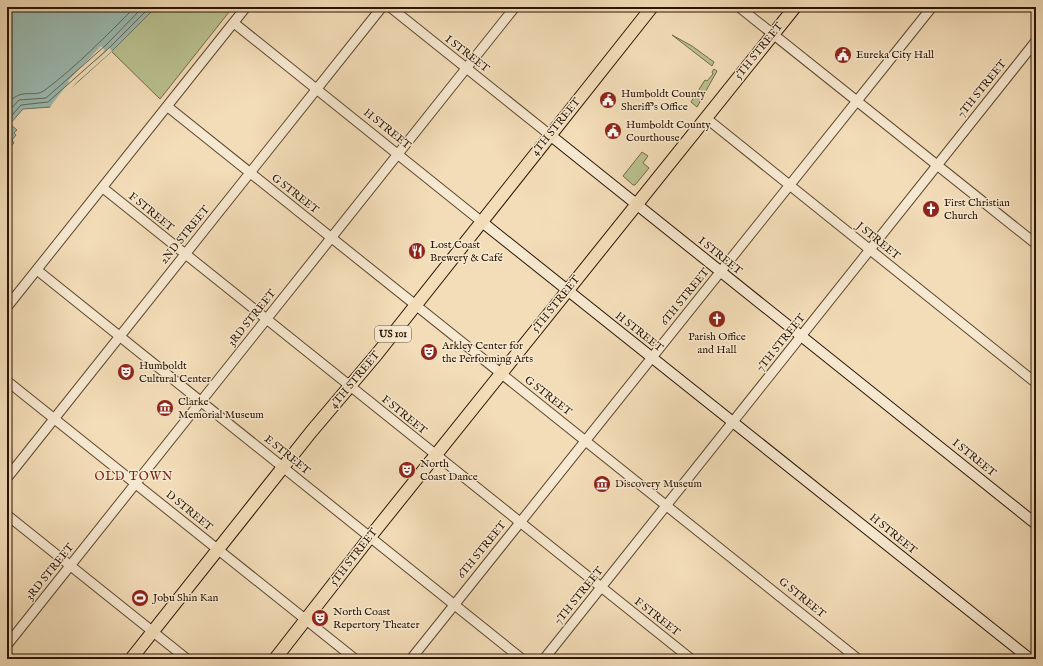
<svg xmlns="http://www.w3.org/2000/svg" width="1043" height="666" viewBox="0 0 1043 666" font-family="'IM FELL English',serif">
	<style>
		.green { fill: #bac190; stroke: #726b48 }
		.water { fill: #9bbbb3; stroke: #6e796b }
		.pier { fill: #f3ddb8 }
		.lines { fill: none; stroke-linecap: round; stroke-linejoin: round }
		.shore { stroke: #63685a; stroke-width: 1 }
		.tertiary-casing { stroke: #5d472e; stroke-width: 11 }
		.secondary-casing { stroke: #2b1500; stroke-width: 12 }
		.trunk-casing { stroke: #2b1500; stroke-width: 14 }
		.tertiary { stroke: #f7e9d1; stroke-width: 9 }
		.secondary { stroke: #f7e9d1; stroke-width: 10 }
		.trunk { stroke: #f3ddb8; stroke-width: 12 }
		.labels { text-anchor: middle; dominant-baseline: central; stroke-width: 3; stroke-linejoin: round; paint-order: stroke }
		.shield { fill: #f7e9d1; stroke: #68553f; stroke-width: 1 }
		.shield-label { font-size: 10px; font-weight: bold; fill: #2b1500 }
		.street-label { font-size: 11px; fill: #2b1500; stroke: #f7e9d1 }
		.poi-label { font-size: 11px; fill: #2b1500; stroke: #f7e9d1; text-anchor: start }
		.neighbourhood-label { font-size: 12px; letter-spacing: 1px; fill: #7a1f14; stroke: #f7e9d1 }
	</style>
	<rect width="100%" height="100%" fill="#f3ddb8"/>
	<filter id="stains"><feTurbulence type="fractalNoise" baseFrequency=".005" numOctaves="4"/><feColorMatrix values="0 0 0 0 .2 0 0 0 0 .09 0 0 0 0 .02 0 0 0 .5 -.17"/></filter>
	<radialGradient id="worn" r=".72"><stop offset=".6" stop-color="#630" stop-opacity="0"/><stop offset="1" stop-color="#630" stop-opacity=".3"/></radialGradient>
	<!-- green -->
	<g class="green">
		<path d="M123,7h110l-73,92 -51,-50 -59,58 -24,1z"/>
		<path d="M672,35l20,11 22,16 -2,4z"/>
		<path d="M714,69l3,2 -20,36 -6,-5 14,-22 2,1 6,-7 -1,-2z"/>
		<path d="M642,152l6,4 -5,7 6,5 -14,17h-2l-10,-9z"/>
	</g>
	<!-- water -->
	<path class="water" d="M7,7h149l-44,44 -62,56 -27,2 -13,15 7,6 -3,3 2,2 -4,5 2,3 -7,7z"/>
	<!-- pier -->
	<path class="pier" d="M101,46l4,4 -11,13 15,-15 3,3 -35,31 -11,13 -15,13 -1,-1 19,-25 -1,-1z"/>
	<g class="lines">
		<!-- shore -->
		<g class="shore">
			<path d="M7,104c15,-18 27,-5 38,-14 32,-24 61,-54 90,-83"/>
			<path d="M7,113l12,-13 27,-2 60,-53 37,-38"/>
			<path d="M7,121l14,-16 27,-3 61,-54 41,-41"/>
		</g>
		<!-- tertiary casing -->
		<g class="tertiary-casing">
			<g id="tertiary">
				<path d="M390,7l160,128"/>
				<path d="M739,7l297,237"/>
				<path d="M234,23l248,199"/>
				<path d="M168,107l690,552"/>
				<path d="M706,118l330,265"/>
				<path d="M103,188l588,471"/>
				<path d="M37,270l485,389"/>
				<path d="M7,307l239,-300"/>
				<path d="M7,381l348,278"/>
				<path d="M7,478l375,-471"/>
				<path d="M7,515l180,144"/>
				<path d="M7,645l508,-638"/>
				<path d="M411,659l521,-652"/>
				<path d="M544,659l492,-618"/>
			</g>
		</g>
		<!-- secondary casing -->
		<g class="secondary-casing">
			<g id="secondary">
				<path d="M550,135l486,389"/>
				<path d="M482,222l548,437"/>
			</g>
		</g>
		<!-- trunk casing -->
		<g class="trunk-casing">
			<g id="trunk">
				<path d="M131,659l180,-227 66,-78 275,-347"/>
				<path d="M275,659l95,-122 425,-530"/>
			</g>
		</g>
		<!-- tertiary -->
		<use href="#tertiary" class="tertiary"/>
		<!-- secondary -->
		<use href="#secondary" class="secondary"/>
		<!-- trunk -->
		<use href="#trunk" class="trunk"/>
	</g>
	<!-- icons -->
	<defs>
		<g id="civic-disc" transform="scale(0.9)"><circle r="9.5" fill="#8f2418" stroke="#f7e9d1"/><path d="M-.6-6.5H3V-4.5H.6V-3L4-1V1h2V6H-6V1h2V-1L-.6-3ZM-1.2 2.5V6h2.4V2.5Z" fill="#fff"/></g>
		<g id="church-disc" transform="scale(0.9)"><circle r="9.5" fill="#8f2418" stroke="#f7e9d1"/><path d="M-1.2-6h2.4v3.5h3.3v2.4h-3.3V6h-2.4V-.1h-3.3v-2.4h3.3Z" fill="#fff"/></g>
		<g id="restaurant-disc" transform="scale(0.9)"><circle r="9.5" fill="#8f2418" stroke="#f7e9d1"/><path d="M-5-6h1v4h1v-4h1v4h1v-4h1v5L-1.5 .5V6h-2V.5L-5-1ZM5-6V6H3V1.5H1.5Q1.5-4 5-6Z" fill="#fff"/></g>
		<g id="theatre-disc" transform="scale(0.9)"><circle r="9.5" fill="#8f2418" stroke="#f7e9d1"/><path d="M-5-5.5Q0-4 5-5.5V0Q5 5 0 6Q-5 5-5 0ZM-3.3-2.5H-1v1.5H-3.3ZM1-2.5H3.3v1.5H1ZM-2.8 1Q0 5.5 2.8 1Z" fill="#fff"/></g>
		<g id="museum-disc" transform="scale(0.9)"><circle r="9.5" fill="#8f2418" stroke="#f7e9d1"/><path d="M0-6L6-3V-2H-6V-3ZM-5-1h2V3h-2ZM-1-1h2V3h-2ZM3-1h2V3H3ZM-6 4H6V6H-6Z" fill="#fff"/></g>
		<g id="stadium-disc" transform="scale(0.9)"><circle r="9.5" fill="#8f2418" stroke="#f7e9d1"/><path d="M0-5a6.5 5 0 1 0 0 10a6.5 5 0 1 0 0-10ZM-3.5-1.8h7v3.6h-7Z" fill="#fff"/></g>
	</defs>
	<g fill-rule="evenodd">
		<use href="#civic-disc" x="843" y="55"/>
		<use href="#civic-disc" x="608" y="100"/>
		<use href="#civic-disc" x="613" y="131"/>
		<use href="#church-disc" x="931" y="209"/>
		<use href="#restaurant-disc" x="417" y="251"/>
		<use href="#church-disc" x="717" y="319"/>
		<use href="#theatre-disc" x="429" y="352"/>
		<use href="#theatre-disc" x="126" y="372"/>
		<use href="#museum-disc" x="165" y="408"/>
		<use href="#theatre-disc" x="407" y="470"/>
		<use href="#museum-disc" x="602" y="484"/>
		<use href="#stadium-disc" x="140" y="598"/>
		<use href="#theatre-disc" x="320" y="618"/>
	</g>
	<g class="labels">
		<!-- shield labels -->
		<rect class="shield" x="375" y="326" width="36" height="16" rx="3"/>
		<g class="shield-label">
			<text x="393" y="334">US 101</text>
		</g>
		<!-- street labels -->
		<g class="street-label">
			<text transform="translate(759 51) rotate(-51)">5TH STREET</text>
			<text transform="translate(467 54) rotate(38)">I STREET</text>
			<text transform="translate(982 89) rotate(-51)">7TH STREET</text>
			<text transform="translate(556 127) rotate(-51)">4TH STREET</text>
			<text transform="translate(387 129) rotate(39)">H STREET</text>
			<text transform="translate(295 194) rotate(38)">G STREET</text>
			<text transform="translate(151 212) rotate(39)">F STREET</text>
			<text transform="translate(185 235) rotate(-51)">2ND STREET</text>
			<text transform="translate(878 241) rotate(39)">J STREET</text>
			<text transform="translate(720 256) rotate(39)">I STREET</text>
			<text transform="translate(685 297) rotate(-51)">6TH STREET</text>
			<text transform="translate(556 304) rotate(-51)">5TH STREET</text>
			<text transform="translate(252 318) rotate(-51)">3RD STREET</text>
			<text transform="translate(639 332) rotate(38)">H STREET</text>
			<text transform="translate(781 343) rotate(-51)">7TH STREET</text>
			<text transform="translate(355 380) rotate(-50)">4TH STREET</text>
			<text transform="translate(548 396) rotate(38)">G STREET</text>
			<text transform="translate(404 415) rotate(39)">F STREET</text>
			<text transform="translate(287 455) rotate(39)">E STREET</text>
			<text transform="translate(974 458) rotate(39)">I STREET</text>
			<text transform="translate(189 511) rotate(39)">D STREET</text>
			<text transform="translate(893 534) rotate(39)">H STREET</text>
			<text transform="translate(482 550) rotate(-51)">6TH STREET</text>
			<text transform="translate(354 557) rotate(-52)">5TH STREET</text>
			<text transform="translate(50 572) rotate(-51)">3RD STREET</text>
			<text transform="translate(579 596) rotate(-51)">7TH STREET</text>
			<text transform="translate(802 598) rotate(39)">G STREET</text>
			<text transform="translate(657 617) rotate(38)">F STREET</text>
		</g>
		<!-- poi labels -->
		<g class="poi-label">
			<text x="856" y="55">Eureka City Hall</text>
			<text x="621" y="94">Humboldt County<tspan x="621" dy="13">Sheriff's Office</tspan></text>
			<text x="626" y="125">Humboldt County<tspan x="626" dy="13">Courthouse</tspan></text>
			<text x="944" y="203">First Christian<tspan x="944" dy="13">Church</tspan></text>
			<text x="430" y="245">Lost Coast<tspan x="430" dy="13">Brewery &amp; Café</tspan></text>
			<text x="717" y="337" text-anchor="middle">Parish Office<tspan x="717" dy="13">and Hall</tspan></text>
			<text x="442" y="346">Arkley Center for<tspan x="442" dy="13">the Performing Arts</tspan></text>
			<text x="139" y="366">Humboldt<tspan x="139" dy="13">Cultural Center</tspan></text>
			<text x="178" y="402">Clarke<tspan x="178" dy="13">Memorial Museum</tspan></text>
			<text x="420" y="464">North<tspan x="420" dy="13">Coast Dance</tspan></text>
			<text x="615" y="484">Discovery Museum</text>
			<text x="153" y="598">Jobu Shin Kan</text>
			<text x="333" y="612">North Coast<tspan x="333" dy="13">Repertory Theater</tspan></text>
		</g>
		<!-- neighbourhood labels -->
		<g class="neighbourhood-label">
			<text x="134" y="476">OLD TOWN</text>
		</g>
	</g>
	<!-- margin -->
	<rect width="1043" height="666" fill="none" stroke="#f3ddb8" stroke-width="24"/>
	<rect x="8" y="8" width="1027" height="650" fill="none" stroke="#2b1500" stroke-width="2"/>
	<rect x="12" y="12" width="1019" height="642" fill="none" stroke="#2b1500"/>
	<rect width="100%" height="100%" filter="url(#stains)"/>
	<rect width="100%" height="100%" fill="url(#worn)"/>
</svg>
